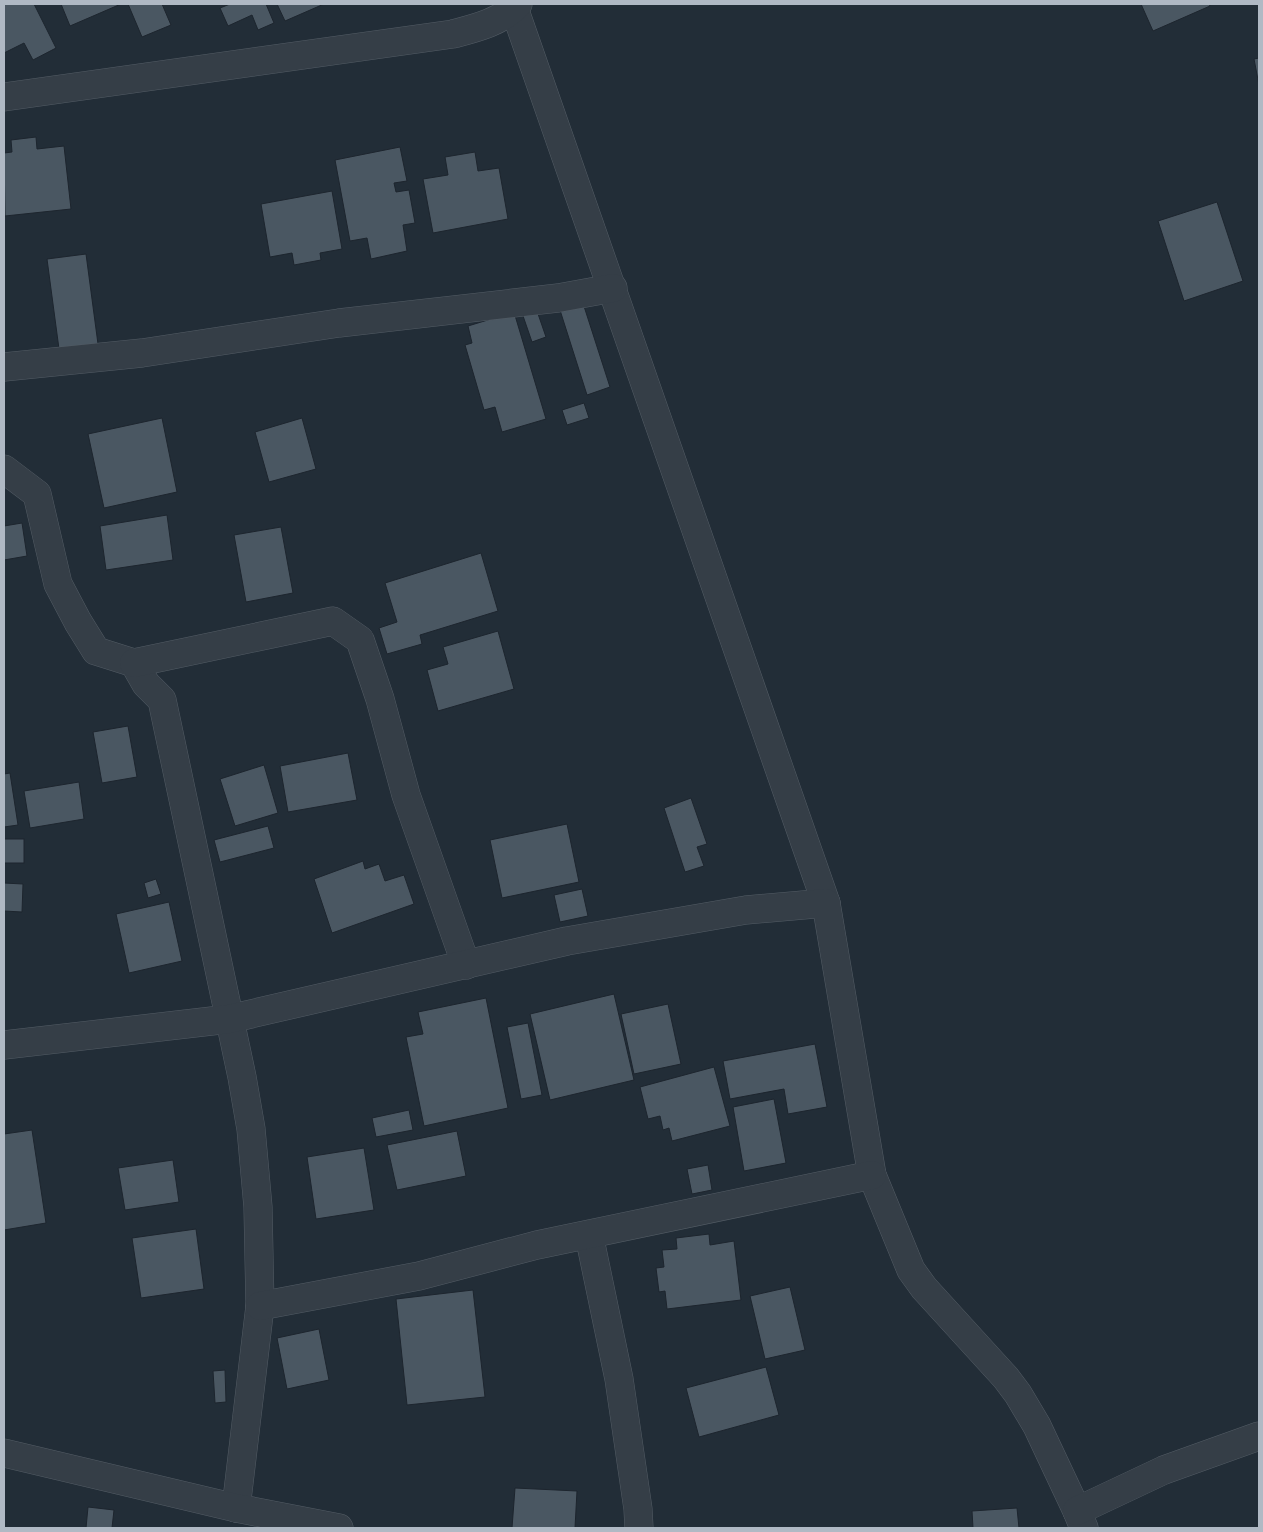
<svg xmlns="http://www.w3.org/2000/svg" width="1263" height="1532" viewBox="0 0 1263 1532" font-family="Helvetica,sans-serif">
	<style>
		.building { fill: #4a5762; stroke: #1d252e }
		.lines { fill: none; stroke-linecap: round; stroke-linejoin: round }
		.minor-casing { stroke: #535c65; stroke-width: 29 }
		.minor { stroke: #353e47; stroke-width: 28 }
	</style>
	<rect width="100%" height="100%" fill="#222d37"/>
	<!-- building -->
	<g class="building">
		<path d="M4,4h30l22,44 -23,12 -9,-17 -20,10z"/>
		<path d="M61,4h60l-51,22z"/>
		<path d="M128,4h34l9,21 -29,12z"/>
		<path d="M230,4h36l8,19 -16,7 -6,-15 -24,11 -8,-18z"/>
		<path d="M277,4h47l-39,17z"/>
		<path d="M1141,4h68l1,2 -57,25z"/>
		<path d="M1259,58v27l-5,-26z"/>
		<path d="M36,137l1,12 27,-3 7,63 -66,7 -1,-63 8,-1 -1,-12z"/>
		<path d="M400,147l7,34 -13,2 2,9 13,-2 6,33 -12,2 4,26 -36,8 -4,-21 -17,3 -15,-81z"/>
		<path d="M475,152l3,19 21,-3 9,51 -75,14 -10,-54 25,-4 -3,-18z"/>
		<path d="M332,191l10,58 -22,4 1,7 -27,5 -2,-12 -22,4 -9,-53z"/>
		<path d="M1217,202l26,79 -59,20 -26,-80z"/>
		<path d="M86,254l12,90 -39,5 -12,-90z"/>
		<path d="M582,300l28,87 -23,8 -28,-88z"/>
		<path d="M536,308l10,29 -14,5 -10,-29z"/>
		<path d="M514,312l32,107 -44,13 -7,-25 -11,3 -19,-65 7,-2 -4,-17z"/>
		<path d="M584,403l5,15 -22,7 -5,-15z"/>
		<path d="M162,418l15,74 -73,16 -16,-74z"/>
		<path d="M302,418l14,51 -47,13 -14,-50z"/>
		<path d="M167,515l6,45 -67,10 -6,-44z"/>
		<path d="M22,523l5,33 -23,4v-34z"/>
		<path d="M281,527l12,66 -47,9 -12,-67z"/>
		<path d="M481,553l17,58 -78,24 2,9 -35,10 -8,-26 18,-6 -12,-39z"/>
		<path d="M498,631l16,58 -76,22 -11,-41 21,-6 -5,-17z"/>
		<path d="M128,726l9,51 -35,6 -9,-51z"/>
		<path d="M348,753l9,47 -69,12 -8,-46z"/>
		<path d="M264,765l14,48 -43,13 -15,-47z"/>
		<path d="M10,773l8,52 -14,2v-53z"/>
		<path d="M79,782l5,37 -54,9 -6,-37z"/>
		<path d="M691,798l16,46 -10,3 7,19 -19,6 -21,-64z"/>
		<path d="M567,824l12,58 -77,16 -12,-58z"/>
		<path d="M268,826l6,22 -54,14 -6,-22z"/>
		<rect x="4" y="839" width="20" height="24"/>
		<path d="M363,861l2,8 14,-5 6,17 19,-6 10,29 -82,29 -18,-54z"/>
		<path d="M156,879l5,15 -13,4 -4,-15z"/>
		<path d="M4,883l19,1 -1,28 -18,-1z"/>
		<path d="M582,889l6,27 -28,6 -6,-27z"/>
		<path d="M169,902l13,59 -53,12 -13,-59z"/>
		<path d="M614,994l20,86 -84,20 -20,-86z"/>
		<path d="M486,998l22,110 -84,18 -18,-89 17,-3 -5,-22z"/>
		<path d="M668,1004l13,60 -47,10 -13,-60z"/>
		<path d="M528,1023l14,72 -21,4 -14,-72z"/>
		<path d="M815,1044l12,63 -39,7 -4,-25 -54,10 -7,-38z"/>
		<path d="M714,1067l16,59 -58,15 -3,-13 -6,2 -3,-14 -12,3 -8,-32z"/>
		<path d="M774,1099l12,64 -42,8 -11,-64z"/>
		<path d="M409,1110l4,20 -37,7 -4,-19z"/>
		<path d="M32,1130l14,93 -42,7v-96z"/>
		<path d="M457,1131l9,45 -69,14 -10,-45z"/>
		<path d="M364,1148l10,62 -58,9 -9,-62z"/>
		<path d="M173,1160l6,42 -54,8 -7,-42z"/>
		<path d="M708,1165l4,25 -20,4 -5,-25z"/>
		<path d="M196,1229l8,60 -63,9 -9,-60z"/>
		<path d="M709,1234l1,11 24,-4 7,59 -74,9 -2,-18 -6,1 -3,-24 8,-1 -2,-17 15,-1 -1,-11z"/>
		<path d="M790,1287l15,63 -40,9 -15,-63z"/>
		<path d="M473,1290l12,107 -78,8 -11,-106z"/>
		<path d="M319,1329l10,51 -42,9 -10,-51z"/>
		<path d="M766,1367l13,48 -80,22 -13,-49z"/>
		<path d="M225,1370l1,32 -11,1 -2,-32z"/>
		<path d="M515,1488l62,3 -2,37h-63z"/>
		<path d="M88,1507l26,3 -2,18h-26z"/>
		<path d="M1017,1508l2,20h-46l-1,-17z"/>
	</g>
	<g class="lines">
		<!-- minor casing -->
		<g class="minor-casing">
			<g id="minor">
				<path d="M514,8l312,895"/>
				<path d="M4,97l449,-63c23,-6 48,-12 65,-30"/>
				<path d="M4,367l138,-14 197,-30 219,-25 55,-10"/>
				<path d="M4,469l33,25 21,90 20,38 18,29 38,12 12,21 16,16 80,377 9,52 7,78 2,99 -24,202"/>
				<path d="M134,663l199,-42 27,19 20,59 26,96 60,170"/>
				<path d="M4,1045l225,-26 338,-78 179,-31 80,-7 46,272 39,95 13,18 82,90 12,16 19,32 40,85 7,17"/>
				<path d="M589,1235l30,144 19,130 1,19"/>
				<path d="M260,1306l159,-30 118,-31 335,-70"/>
				<path d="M4,1453l232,55 103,20"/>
				<path d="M1077,1511l87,-41 95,-34"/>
			</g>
		</g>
		<!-- minor -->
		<use href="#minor" class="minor"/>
	</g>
	<!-- border -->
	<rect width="1263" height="1532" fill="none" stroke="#b0b9c4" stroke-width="10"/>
</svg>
